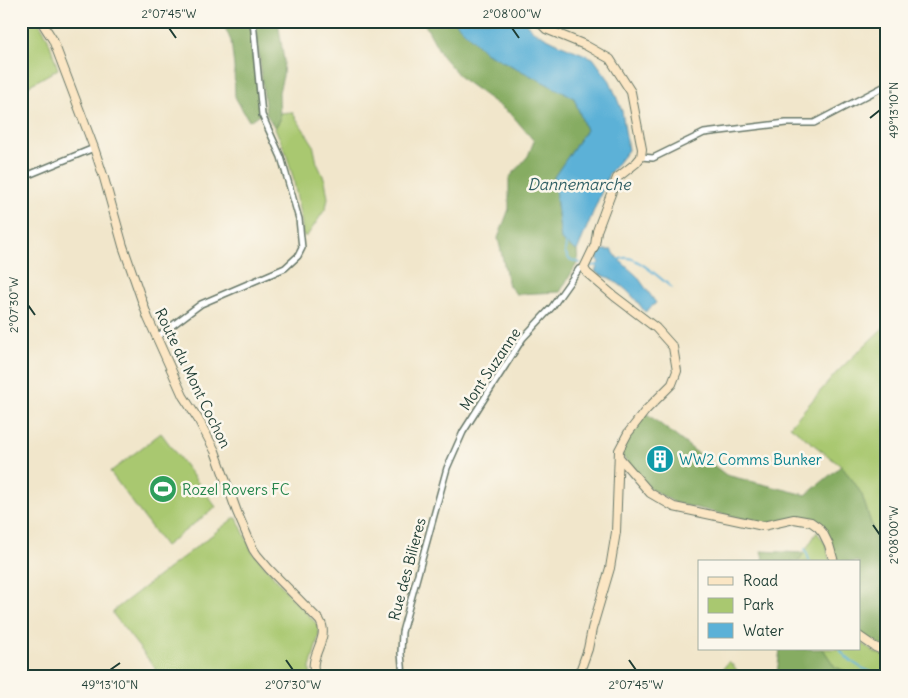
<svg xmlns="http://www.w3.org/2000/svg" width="908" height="698" viewBox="0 0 908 698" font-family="Delius,sans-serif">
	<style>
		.green { fill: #a9c870; stroke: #648252 }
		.forest { fill: #86ac62; stroke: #52744b }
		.water { fill: #5bb1d7; stroke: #3d7786 }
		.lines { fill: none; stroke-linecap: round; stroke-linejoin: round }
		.stream { stroke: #5bb1d7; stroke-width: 2 }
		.street-casing { stroke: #687869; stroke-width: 8 }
		.secondary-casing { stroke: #687869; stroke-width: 10 }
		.street { stroke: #fff; stroke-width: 5 }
		.secondary { stroke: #fbe6c4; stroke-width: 8 }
		.ticks { fill: none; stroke: #1f3d34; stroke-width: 2 }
		.labels { text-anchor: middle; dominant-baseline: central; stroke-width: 5; stroke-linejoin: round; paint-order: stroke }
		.street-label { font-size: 15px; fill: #1f3d34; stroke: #fbf7ec }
		.culture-label { font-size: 15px; fill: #0d838f; stroke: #fbf7ec; text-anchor: start }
		.leisure-label { font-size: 15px; fill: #27864d; stroke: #fbf7ec; text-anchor: start }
		.water-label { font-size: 16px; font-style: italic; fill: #316065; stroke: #fbf7ec }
		.neatline { fill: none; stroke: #1f3d34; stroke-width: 2 }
		.ticks-label { font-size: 12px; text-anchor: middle; fill: #1f3d34 }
	</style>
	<rect width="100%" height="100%" fill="#fbf7ec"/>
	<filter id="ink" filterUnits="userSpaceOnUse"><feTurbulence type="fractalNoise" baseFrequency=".02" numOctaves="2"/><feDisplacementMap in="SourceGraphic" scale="10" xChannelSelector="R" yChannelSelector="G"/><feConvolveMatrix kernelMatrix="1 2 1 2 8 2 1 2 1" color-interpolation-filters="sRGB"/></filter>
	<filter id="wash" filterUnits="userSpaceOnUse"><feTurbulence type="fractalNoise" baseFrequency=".0096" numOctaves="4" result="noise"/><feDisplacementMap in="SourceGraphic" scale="20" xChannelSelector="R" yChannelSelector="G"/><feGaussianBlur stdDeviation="1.12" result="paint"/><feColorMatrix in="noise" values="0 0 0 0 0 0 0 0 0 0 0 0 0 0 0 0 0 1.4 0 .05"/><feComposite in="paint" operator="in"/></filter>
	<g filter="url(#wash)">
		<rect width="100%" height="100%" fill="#f1e6cb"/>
		<!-- green -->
		<g class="green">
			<path d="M21,21h17l9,15 11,33 -37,21z"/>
			<path d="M292,112l21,32 4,19 8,17 3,18 -2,10 -19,28h-3l-2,-3v-8l-9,-48 -7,-24 -11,-25 5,-8v-7z"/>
			<path d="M887,324v250l-25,-79 -8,-13 -13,-16 -51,-40 47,-54z"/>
			<path d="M161,433l55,74 -51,39 -55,-74z"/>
			<path d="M234,518h3l15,33 40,47 24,25 3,6v6l-9,33v4l3,5h-165l8,-8 -43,-55v-3z"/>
			<path d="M817,532l9,13 4,17h-32z"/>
			<path d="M859,641l17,12 11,3v21h-27l-25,-10 -12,-18h36z"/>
			<path d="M729,661l14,16h-26z"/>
		</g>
		<!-- forest -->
		<g class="forest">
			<path d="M222,21h28l11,93 -12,7 -14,-24 -1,-30 -3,-26z"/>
			<path d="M255,21h23l6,40 -1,15 -4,16 1,28 -5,8 -9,-14z"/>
			<path d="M423,21h31l31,31 89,46 12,32 -32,47 7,63 16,11 1,11 -18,30 -44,2 -7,-8 -11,-48 11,-29v-31l19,-22 6,-15 -22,-26 -50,-36 -20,-23z"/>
			<path d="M646,413l80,62 80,20 35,-29 13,16 8,13 25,79v73c-11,-2 -21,-8 -28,-17v-68h-22l-21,-40 -50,1 -9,-1 -82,-19 -24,-14 -29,-33c-2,-13 16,-32 24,-43z"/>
			<path d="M761,551l43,2 -6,9h-34z"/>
			<path d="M780,649h43l12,18 25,10h-81l-2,-3z"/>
		</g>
		<!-- water -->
		<g class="water">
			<path d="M454,21h70l9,10 26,13 34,14 17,23 12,30 6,39 -19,24 -32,77 -16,-11 -7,-63 32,-47 -12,-32 -89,-46z"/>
			<path d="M598,250h14l6,9 19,17 19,27 -11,9c-11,-15 -17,-22 -32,-32 -6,-4 -12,-4 -18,-8l4,-10 -4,-10z"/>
		</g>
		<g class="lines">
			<!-- stream -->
			<g class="stream">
				<path d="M566,244l-1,8 4,7 11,4"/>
				<path d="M616,261c4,-2 8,-4 12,-3 9,0 36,23 44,30"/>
				<path d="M590,266l10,-1"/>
				<path d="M805,549l5,13"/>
				<path d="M839,649c8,11 19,18 32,23 5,2 11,2 16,4"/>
			</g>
		</g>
	</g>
	<g filter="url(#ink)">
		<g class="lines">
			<!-- street casing -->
			<g class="street-casing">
				<g id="street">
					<path d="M641,157l12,1 51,-25 82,-10h28l73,-38"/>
					<path d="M21,178l73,-30"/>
					<path d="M157,337l44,-33 84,-36 13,-12 4,-8 -3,-29 -18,-62 -19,-42 -9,-94"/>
					<path d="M403,677l-2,-24 1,-21 45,-164 16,-36 60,-94 29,-31 27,-38 5,-1"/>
				</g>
			</g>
			<!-- secondary casing -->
			<g class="secondary-casing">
				<g id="secondary">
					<path d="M41,21l12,19 41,108 10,30 19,68 25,72 35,78 15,23 17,32 22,61 16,37 4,6 12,14 51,52c11,18 -14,36 -4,56"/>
					<path d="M538,21l8,8 39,16 25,14 21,33 11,57 -1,8 -5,6 -19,15 -20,53 -2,14 -11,23 3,5 27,23 42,32 17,19 4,24 -5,13 -26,26 -18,23 -9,17 -3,82 -6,36 -18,61 -4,20 -10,28"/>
					<path d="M619,457l31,36 24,14 89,19 31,-7 17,3 7,5 5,6 6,12 5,17"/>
					<path d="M859,636l16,11 12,5"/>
				</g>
			</g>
			<!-- street -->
			<use href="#street" class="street"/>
			<!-- secondary -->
			<use href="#secondary" class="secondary"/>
		</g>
	</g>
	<!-- ticks -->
	<path class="ticks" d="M169,28l7,10M512,28l7,10M870,118l10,-8M28,305l7,10M873,525l7,10M286,660l7,10M629,660l7,10M110,670l10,-7"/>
	<!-- icons -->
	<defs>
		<g id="building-disc" transform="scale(1.4375)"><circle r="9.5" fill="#0f9aa8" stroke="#fbf7ec"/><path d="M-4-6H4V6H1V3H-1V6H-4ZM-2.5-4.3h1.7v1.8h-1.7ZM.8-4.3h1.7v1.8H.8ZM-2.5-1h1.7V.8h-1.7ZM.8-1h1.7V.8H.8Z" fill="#fff"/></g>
		<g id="stadium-disc" transform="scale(1.4375)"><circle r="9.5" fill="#2e9e5b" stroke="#fbf7ec"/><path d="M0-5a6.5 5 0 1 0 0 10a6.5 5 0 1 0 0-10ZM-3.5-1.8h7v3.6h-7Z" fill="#fff"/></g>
	</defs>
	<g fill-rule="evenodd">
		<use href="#building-disc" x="660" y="459"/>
		<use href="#stadium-disc" x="163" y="489"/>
	</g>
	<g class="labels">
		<!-- street labels -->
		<g class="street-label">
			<text transform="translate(490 369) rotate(-56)">Mont Suzanne</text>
			<text transform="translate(193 378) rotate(64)">Route du Mont Cochon</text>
			<text transform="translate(407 569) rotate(-75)">Rue des Bilieres</text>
		</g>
		<!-- culture labels -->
		<g class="culture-label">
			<text x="679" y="459">WW2 Comms Bunker</text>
		</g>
		<!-- leisure labels -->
		<g class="leisure-label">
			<text x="182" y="489">Rozel Rovers FC</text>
		</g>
		<!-- water labels -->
		<g class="water-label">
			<text x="579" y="184">Dannemarche</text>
		</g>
	</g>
	<!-- margin -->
	<rect width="908" height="698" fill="none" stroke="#fbf7ec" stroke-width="55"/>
	<!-- legend -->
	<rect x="698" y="560" width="162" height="90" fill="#fbf7ec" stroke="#a3ada2"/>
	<rect x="708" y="577" width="25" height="8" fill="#fbe6c4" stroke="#a3ada2"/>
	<text x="743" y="586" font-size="15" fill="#1f3d34">Road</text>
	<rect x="708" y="598" width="25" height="15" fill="#a9c870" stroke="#a3ada2"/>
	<text x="743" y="610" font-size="15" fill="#1f3d34">Park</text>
	<rect x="708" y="623" width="25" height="15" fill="#5bb1d7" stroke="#a3ada2"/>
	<text x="743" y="636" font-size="15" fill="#1f3d34">Water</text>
	<rect x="28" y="28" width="852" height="642" class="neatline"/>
	<g class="ticks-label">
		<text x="169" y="18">2°07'45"W</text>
		<text x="512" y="18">2°08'00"W</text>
		<text transform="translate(894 110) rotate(-90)" y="4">49°13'10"N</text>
		<text transform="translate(14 305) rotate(-90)" y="4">2°07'30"W</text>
		<text transform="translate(894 535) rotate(-90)" y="4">2°08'00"W</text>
		<text x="110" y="689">49°13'10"N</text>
		<text x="293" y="689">2°07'30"W</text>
		<text x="636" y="689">2°07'45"W</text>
	</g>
</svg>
